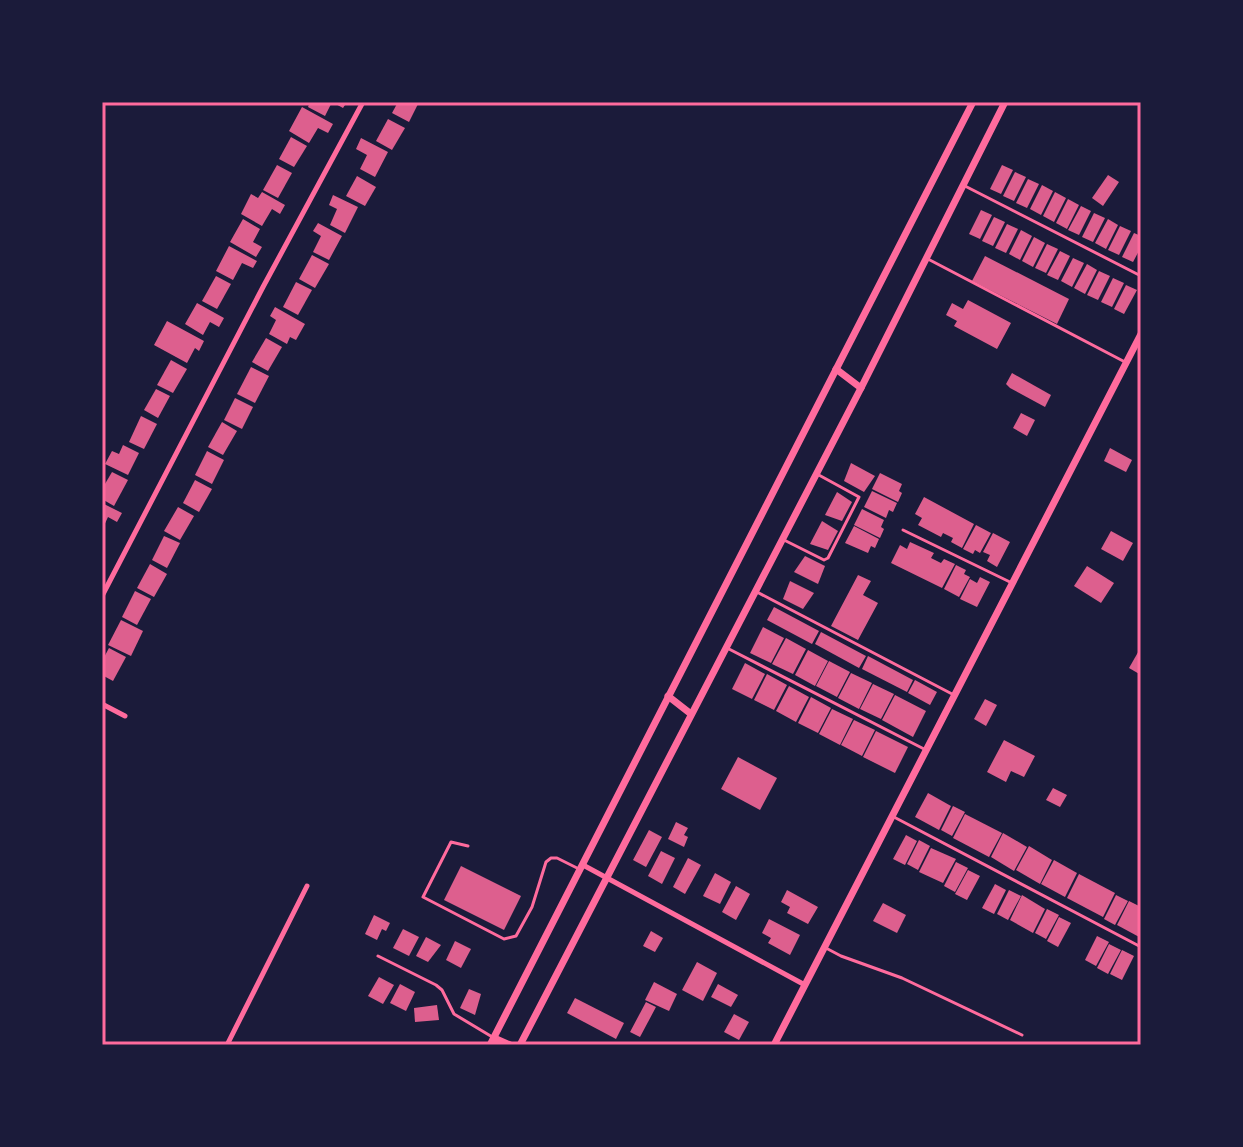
<svg xmlns="http://www.w3.org/2000/svg" width="1243" height="1147" viewBox="0 0 1243 1147" font-family="'DM Sans',sans-serif">
	<style>
		.building { fill: #dd5f8e }
		.lines { fill: none; stroke-linecap: round; stroke-linejoin: round }
		.service { stroke: #ff6b9d; stroke-width: 3 }
		.minor { stroke: #ff6b9d; stroke-width: 5 }
		.tertiary { stroke: #ff6b9d; stroke-width: 7 }
		.secondary { stroke: #ff6b9d; stroke-width: 7 }
		.neatline { fill: none; stroke: #ff6b9d; stroke-width: 3 }
	</style>
	<rect width="100%" height="100%" fill="#1b1b3a"/>
	<!-- building -->
	<g class="building">
		<path d="M310,102h37l-4,6 -11,-6 -7,14 -17,-9z"/>
		<path d="M398,102h21l-10,20 -17,-9z"/>
		<path d="M302,107l31,17 -5,9 -10,-5 -9,15 -20,-12z"/>
		<path d="M388,119l17,9 -13,22 -16,-9z"/>
		<path d="M291,137l16,9 -13,21 -15,-8z"/>
		<path d="M361,138l27,14 -13,25 -15,-8 7,-14 -11,-6z"/>
		<path d="M277,165l15,8 -14,25 -15,-8z"/>
		<path d="M1002,165l11,5 -12,24 -11,-5z"/>
		<path d="M1015,172l11,5 -12,24 -11,-5z"/>
		<path d="M1108,175l11,7 -16,24 -11,-8z"/>
		<path d="M357,176l19,11 -11,19 -19,-10z"/>
		<path d="M1028,179l11,5 -12,24 -11,-5z"/>
		<path d="M1042,185l11,6 -12,24 -11,-6z"/>
		<path d="M262,192l23,13 -5,9 -8,-5 -10,17 -21,-12 10,-20 7,4z"/>
		<path d="M1055,192l11,6 -12,24 -11,-6z"/>
		<path d="M333,195l25,12 -13,26 -15,-8 7,-16 -8,-4z"/>
		<path d="M1068,199l11,6 -12,24 -11,-6z"/>
		<path d="M1081,206l10,5 -12,24 -11,-5z"/>
		<path d="M981,210l11,5 -12,24 -11,-5z"/>
		<path d="M1094,213l11,5 -12,24 -11,-5z"/>
		<path d="M994,217l11,5 -12,24 -11,-5z"/>
		<path d="M243,219l17,10 -7,13 9,5 -6,10 -26,-15z"/>
		<path d="M1108,219l10,6 -12,24 -11,-6z"/>
		<path d="M318,223l24,13 -13,24 -16,-8 8,-16 -8,-5z"/>
		<path d="M1007,224l11,5 -12,24 -11,-5z"/>
		<path d="M1120,226l11,5 -12,24 -11,-5z"/>
		<path d="M1021,230l11,6 -12,24 -11,-6z"/>
		<path d="M1134,233l7,3v11l-8,15 -11,-5z"/>
		<path d="M1034,237l11,6 -12,24 -11,-6z"/>
		<path d="M1047,244l11,5 -12,24 -11,-5z"/>
		<path d="M229,246l28,15 -4,7 -11,-5 -9,17 -17,-9z"/>
		<path d="M1060,251l10,5 -12,24 -11,-5z"/>
		<path d="M312,255l17,9 -14,24 -16,-9z"/>
		<path d="M985,256l84,43 -12,25 -85,-43z"/>
		<path d="M1073,258l11,5 -12,24 -11,-6z"/>
		<path d="M1087,264l10,6 -12,24 -11,-6z"/>
		<path d="M1099,271l11,5 -12,24 -11,-5z"/>
		<path d="M216,276l15,8 -14,25 -15,-8z"/>
		<path d="M1113,278l11,5 -12,24 -11,-5z"/>
		<path d="M296,282l16,8 -14,25 -15,-8z"/>
		<path d="M1126,285l11,5 -13,24 -10,-5z"/>
		<path d="M968,300l43,23 -14,26 -43,-23 3,-5 -11,-6 6,-12 11,6z"/>
		<path d="M197,303l27,15 -5,9 -9,-5 -7,13 -18,-11z"/>
		<path d="M275,307l30,17 -9,16 -6,-3 -3,7 -18,-10 7,-14 -6,-4z"/>
		<path d="M167,321l37,20 -5,10 -4,-3 -8,15 -33,-18z"/>
		<path d="M266,338l16,9 -14,24 -16,-9z"/>
		<path d="M171,360l16,9 -14,24 -16,-8z"/>
		<path d="M251,367l18,9 -14,27 -18,-9z"/>
		<path d="M1012,373l39,22 -6,12 -35,-19 -4,-4z"/>
		<path d="M156,389l14,7 -12,22 -14,-8z"/>
		<path d="M235,398l18,9 -11,22 -18,-9z"/>
		<path d="M1021,413l14,7 -8,16 -14,-8z"/>
		<path d="M141,416l16,8 -13,25 -15,-7z"/>
		<path d="M222,422l15,9 -14,24 -15,-8z"/>
		<path d="M123,445l16,8 -11,22 -23,-11 7,-13 7,3z"/>
		<path d="M1110,448l22,12 -6,12 -22,-11z"/>
		<path d="M207,451l17,9 -12,24 -17,-9z"/>
		<path d="M851,463l24,13 -11,16 -20,-11z"/>
		<path d="M112,472l16,8 -14,26 -12,-7v-10z"/>
		<path d="M880,473l22,11 -3,7 3,2 -4,9 -26,-13z"/>
		<path d="M195,480l17,9 -13,23 -16,-9z"/>
		<path d="M872,491l25,12 -4,9 -4,-2 -3,8 -22,-11z"/>
		<path d="M837,492l15,10 -10,19 -17,-6z"/>
		<path d="M924,497l50,27 -12,24 -11,-6 2,-4 -10,-5 -2,4 -23,-12 4,-7 -7,-4z"/>
		<path d="M102,503l20,10 -5,9 -9,-5 -6,13z"/>
		<path d="M178,507l16,9 -14,24 -16,-9z"/>
		<path d="M862,509l22,11 -3,7 3,2 -4,9 -26,-13z"/>
		<path d="M822,521l16,10 -10,19 -18,-6z"/>
		<path d="M976,525l15,8 -11,20 -5,-3 -2,4 -10,-5z"/>
		<path d="M854,526l25,13 -4,9 -4,-2 -3,7 -23,-10z"/>
		<path d="M1111,531l22,12 -10,18 -22,-12z"/>
		<path d="M993,533l17,9 -13,25 -10,-6 3,-6 -7,-3z"/>
		<path d="M164,536l16,7 -13,25 -15,-8z"/>
		<path d="M910,542l24,11 -3,5 10,5 3,-4 11,5 -13,24 -51,-25 9,-18 7,4z"/>
		<path d="M805,556l20,10 -7,18 -24,-12z"/>
		<path d="M150,564l17,10 -13,23 -17,-9z"/>
		<path d="M956,565l10,5 -2,4 6,3 -11,20 -15,-8z"/>
		<path d="M1087,566l27,17 -13,20 -27,-17z"/>
		<path d="M858,575l13,6 -8,14 15,8 -20,37 -27,-14z"/>
		<path d="M980,577l10,5 -13,25 -17,-8 10,-20 7,4z"/>
		<path d="M790,581l24,12 -11,16 -20,-10z"/>
		<path d="M135,591l16,8 -14,26 -15,-8z"/>
		<path d="M774,607l45,24 -7,13 -45,-24z"/>
		<path d="M121,620l22,11 -12,25 -23,-11z"/>
		<path d="M763,627l21,11 -13,25 -21,-10z"/>
		<path d="M821,632l45,24 -7,12 -44,-24z"/>
		<path d="M786,638l20,11 -13,25 -21,-10z"/>
		<path d="M1141,647v28l-12,-7z"/>
		<path d="M109,648l17,9 -13,24 -11,-6v-14z"/>
		<path d="M808,650l20,11 -13,25 -20,-11z"/>
		<path d="M868,656l45,24 -6,12 -45,-23z"/>
		<path d="M829,661l21,11 -13,25 -21,-11z"/>
		<path d="M745,663l20,11 -13,25 -20,-10z"/>
		<path d="M851,673l21,10 -13,26 -21,-11z"/>
		<path d="M767,674l20,11 -13,25 -20,-10z"/>
		<path d="M915,680l22,12 -7,13 -22,-12z"/>
		<path d="M873,684l21,10 -13,25 -21,-10z"/>
		<path d="M789,686l20,11 -13,25 -20,-11z"/>
		<path d="M895,695l31,16 -13,26 -31,-17z"/>
		<path d="M811,697l20,11 -13,25 -20,-10z"/>
		<path d="M985,699l12,6 -11,21 -12,-7z"/>
		<path d="M832,709l21,10 -13,26 -21,-11z"/>
		<path d="M854,720l21,10 -13,26 -21,-11z"/>
		<path d="M876,731l32,16 -13,26 -32,-16z"/>
		<path d="M1004,740l31,16 -11,21 -13,-6 -5,11 -19,-10z"/>
		<path d="M738,757l39,21 -17,32 -39,-21z"/>
		<path d="M1053,788l14,7 -7,12 -14,-7z"/>
		<path d="M928,793l23,13 -12,24 -24,-13z"/>
		<path d="M953,806l12,6 -13,24 -11,-6z"/>
		<path d="M965,814l37,19 -13,24 -36,-19z"/>
		<path d="M676,822l12,6 -4,7 4,2 -4,10 -16,-8z"/>
		<path d="M649,830l13,7 -16,30 -13,-7z"/>
		<path d="M1003,833l24,14 -13,24 -23,-14z"/>
		<path d="M906,835l11,6 -12,24 -12,-6z"/>
		<path d="M919,840l11,6 -12,24 -11,-6z"/>
		<path d="M1029,846l23,14 -12,24 -24,-14z"/>
		<path d="M931,848l25,11 -13,24 -24,-11z"/>
		<path d="M661,851l14,7 -13,26 -14,-8z"/>
		<path d="M688,858l13,7 -16,29 -12,-7z"/>
		<path d="M1054,860l23,13 -12,24 -24,-13z"/>
		<path d="M956,862l12,6 -13,24 -11,-6z"/>
		<path d="M461,866l60,30 -17,34 -60,-30z"/>
		<path d="M968,870l12,6 -13,24 -12,-6z"/>
		<path d="M715,873l16,9 -11,22 -17,-8z"/>
		<path d="M1079,874l36,19 -12,24 -36,-19z"/>
		<path d="M995,884l11,6 -12,24 -12,-6z"/>
		<path d="M736,886l14,8 -14,26 -14,-8z"/>
		<path d="M787,890l31,17 -10,17 -21,-11 3,-6 -9,-5z"/>
		<path d="M1009,890l12,6 -13,24 -11,-6z"/>
		<path d="M1022,895l23,14 -12,24 -23,-13z"/>
		<path d="M1116,895l12,6 -13,24 -11,-6z"/>
		<path d="M1129,901l12,6v31l-24,-13z"/>
		<path d="M883,903l23,12 -9,18 -24,-12z"/>
		<path d="M1047,909l12,6 -13,24 -11,-6z"/>
		<path d="M374,915l16,8 -4,8 -4,-2 -5,11 -12,-6z"/>
		<path d="M1059,917l12,6 -13,24 -11,-6z"/>
		<path d="M769,919l31,16 -10,20 -22,-12 3,-5 -9,-5z"/>
		<path d="M403,929l16,8 -10,19 -16,-8z"/>
		<path d="M651,931l12,7 -8,14 -12,-6z"/>
		<path d="M1097,936l12,6 -13,24 -11,-6z"/>
		<path d="M426,937l15,8 -13,17 -12,-6z"/>
		<path d="M455,941l16,8 -10,19 -15,-8z"/>
		<path d="M1109,944l12,6 -13,24 -11,-6z"/>
		<path d="M1122,950l12,6 -12,24 -12,-6z"/>
		<path d="M697,962l20,11 -14,28 -21,-11z"/>
		<path d="M379,977l15,8 -11,19 -15,-8z"/>
		<path d="M654,982l23,12 -8,17 -24,-11z"/>
		<path d="M400,984l15,8 -9,19 -16,-8z"/>
		<path d="M718,984l20,11 -7,12 -20,-10z"/>
		<path d="M469,989l12,5 -6,21 -15,-7z"/>
		<path d="M575,998l49,25 -8,16 -49,-26z"/>
		<path d="M646,1002l10,5 -16,30 -10,-5z"/>
		<path d="M437,1005l2,15 -24,2 -1,-14z"/>
		<path d="M734,1014l15,8 -10,18 -15,-8z"/>
	</g>
	<g class="lines">
		<!-- service -->
		<g class="service">
			<path d="M963,185l178,91"/>
			<path d="M926,258l199,104"/>
			<path d="M903,530l109,53"/>
			<path d="M782,539l42,21 4,-2 31,-61 -42,-23"/>
			<path d="M755,591l199,104"/>
			<path d="M727,648l199,102"/>
			<path d="M892,816l249,131"/>
			<path d="M468,846l-17,-4 -28,55 81,42 12,-3 16,-29 14,-45 5,-4h6l20,10"/>
			<path d="M824,947l17,9 61,22 120,57"/>
			<path d="M378,956l58,29 6,5 12,24 40,24"/>
		</g>
		<!-- minor -->
		<g class="minor">
			<path d="M102,596l161,-309 100,-185"/>
			<path d="M102,704l23,12"/>
			<path d="M583,865l222,120"/>
			<path d="M227,1045l80,-159"/>
		</g>
		<!-- tertiary -->
		<path class="tertiary" d="M774,1045l367,-711"/>
		<!-- secondary -->
		<g class="secondary">
			<path d="M836,369l25,19"/>
			<path d="M668,696l23,18"/>
			<path d="M494,1038l16,7"/>
			<path d="M490,1045l483,-943"/>
			<path d="M520,1045l341,-657 144,-286"/>
		</g>
	</g>
	<!-- border -->
	<rect width="1243" height="1147" fill="none" stroke="#1b1b3a" stroke-width="208"/>
	<rect x="104" y="104" width="1035" height="939" class="neatline"/>
</svg>
